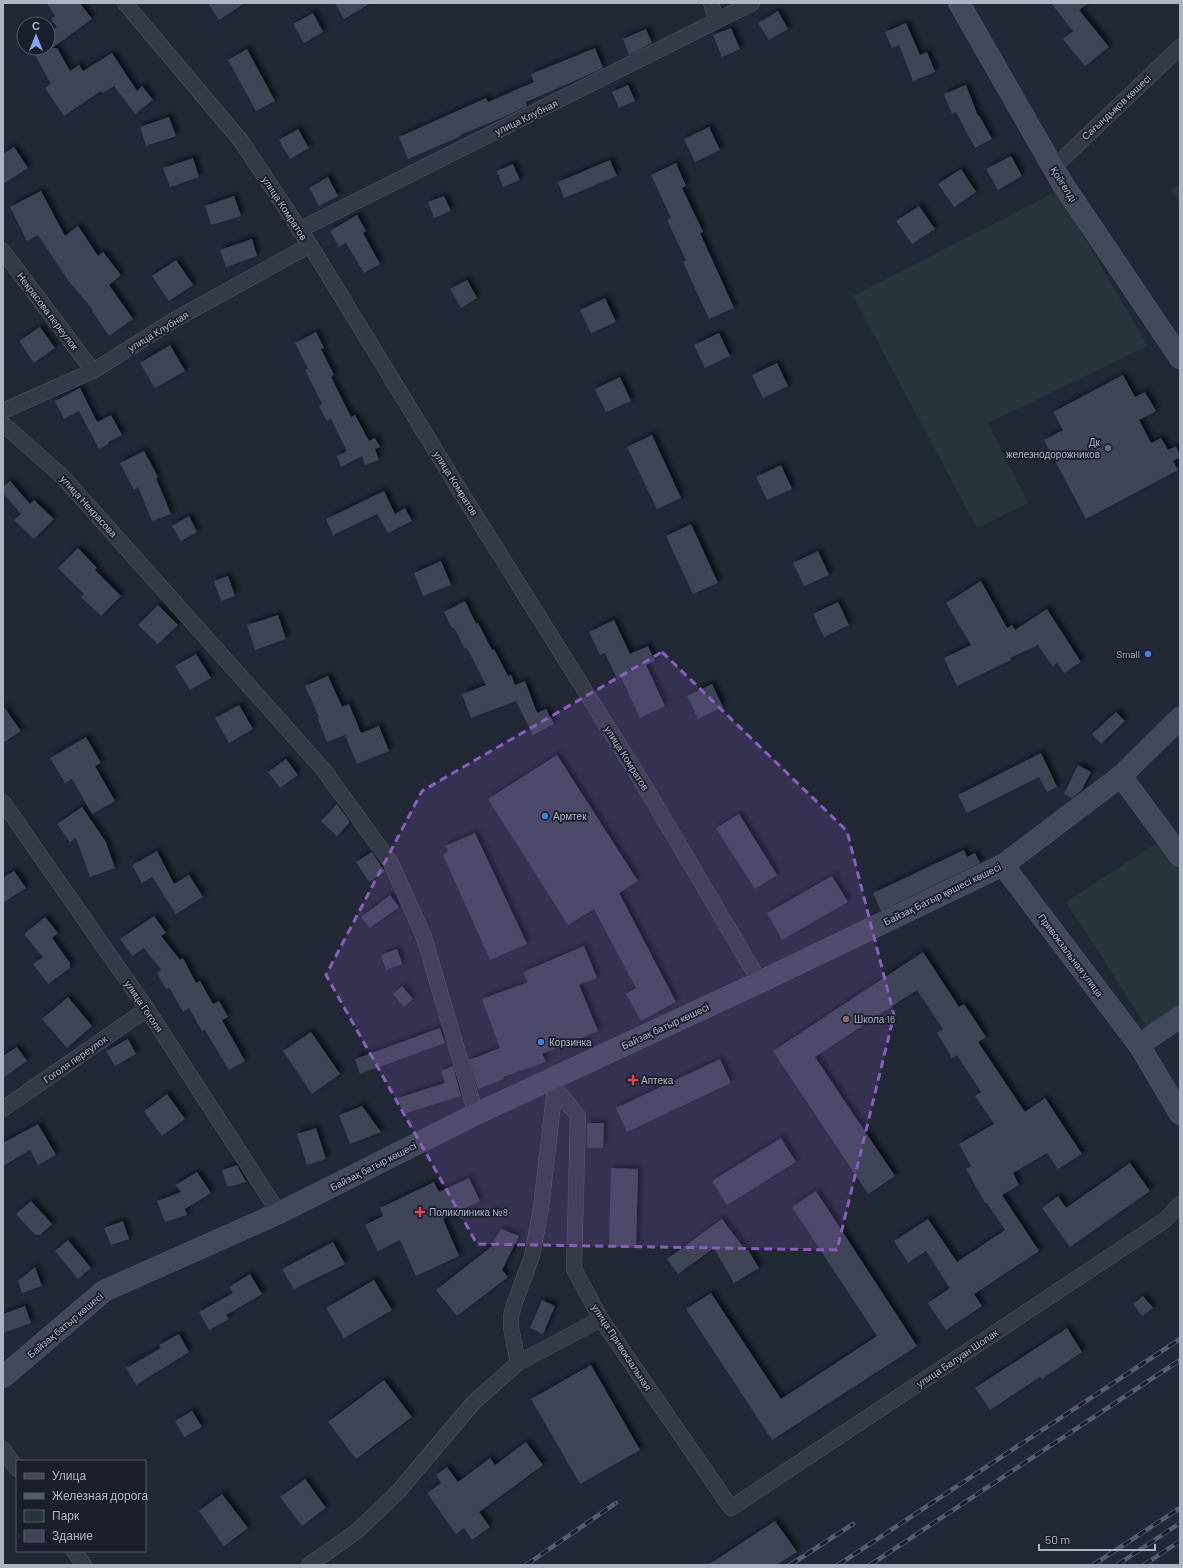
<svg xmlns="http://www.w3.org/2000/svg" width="1183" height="1568" viewBox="0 0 1183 1568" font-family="Barlow,sans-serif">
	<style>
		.green { fill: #26363a }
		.building { fill: #3e4556; filter: url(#shadow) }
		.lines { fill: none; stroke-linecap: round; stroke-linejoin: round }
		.street-casing { stroke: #525764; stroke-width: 16 }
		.secondary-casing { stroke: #525764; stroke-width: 22 }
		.street { stroke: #353a47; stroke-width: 15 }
		.secondary { stroke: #434959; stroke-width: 21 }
		.rail-casing { stroke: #575d6e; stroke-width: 4.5 }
		.rail { stroke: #1a1f2b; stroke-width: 3; stroke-dasharray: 9; stroke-linecap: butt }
		.marked { fill: #8d5cc0; fill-opacity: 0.2; stroke: #8d5cc0; stroke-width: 3; stroke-dasharray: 8 5; stroke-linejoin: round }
		.service-dot { fill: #5c6f8a; stroke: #1a1f2b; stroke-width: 1.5 }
		.shop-dot { fill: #3f7fe0; stroke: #1a1f2b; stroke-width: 1.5 }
		.education-dot { fill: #8d6e63; stroke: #1a1f2b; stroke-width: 1.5 }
		.health-dot { fill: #e0444e; stroke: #1a1f2b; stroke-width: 1.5 }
		.labels { text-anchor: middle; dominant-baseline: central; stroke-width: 3.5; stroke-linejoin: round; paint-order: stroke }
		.street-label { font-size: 10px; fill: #afb4c3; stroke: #1a1f2b }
		.poi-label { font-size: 10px; fill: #afb4c3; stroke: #1a1f2b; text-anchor: start }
	</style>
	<defs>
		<filter id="shadow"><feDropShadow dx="3.5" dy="-3.5" stdDeviation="2" flood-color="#0009"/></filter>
	</defs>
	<rect width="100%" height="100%" fill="#212836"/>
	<!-- green -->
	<g class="green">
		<path d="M1180,184v20l-9,-14z"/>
		<path d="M1057,191l91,155 -160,77 40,80 -51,25 -124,-232z"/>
		<path d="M1160,841l20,31v136l-32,21 -82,-127z"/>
	</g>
	<!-- building -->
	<g class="building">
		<path d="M47,3h33l12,16 -40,29h5l13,23 9,-6 4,6 29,-18 25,38 5,-5 11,14 -18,14 -21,-28 -11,7 -2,-2 -37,25 -19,-28 6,-4 -20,-36h17v-15l9,-6 -6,-8 4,-3z"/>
		<path d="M208,3h37l-26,17z"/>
		<path d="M335,3h36l-27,16z"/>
		<path d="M1051,3h38l-10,7 30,37 -24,19 -22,-27 10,-8z"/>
		<path d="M778,11l10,18 -19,11 -11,-17z"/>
		<path d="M313,13l10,19 -19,11 -11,-19z"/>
		<path d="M906,23l14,32 7,-3 8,20 -22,9 -14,-36 -7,3 -7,-16z"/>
		<path d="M731,28l9,21 -18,8 -9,-22z"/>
		<path d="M646,29l6,14 -23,12 -6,-16z"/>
		<path d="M595,48l8,20 -22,10 -55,24 1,4 -21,10 -46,19 1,1 -53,23 -9,-22 87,-39 2,4 46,-20 -3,-8z"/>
		<path d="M247,49l28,52 -19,10 -28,-51z"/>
		<path d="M628,85l7,16 -16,7 -7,-16z"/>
		<path d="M966,85l12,31 1,-1 13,24 -17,9 -19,-36 -4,2 -8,-20z"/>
		<path d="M169,117l7,19 -30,10 -6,-19z"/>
		<path d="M709,127l11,23 -25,12 -11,-23z"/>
		<path d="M298,129l11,19 -19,11 -11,-19z"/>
		<path d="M14,147l14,21 -25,16v-30z"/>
		<path d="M1011,156l11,20 -24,14 -12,-21z"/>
		<path d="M193,158l6,19 -29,10 -7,-19z"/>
		<path d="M610,160l7,16 -53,22 -6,-16z"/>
		<path d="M676,163l10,23 -4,2 21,44 -3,1 34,75 -25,11 -26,-57 3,-2 -19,-40 4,-2 -20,-43z"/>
		<path d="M513,164l7,16 -17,7 -6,-16z"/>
		<path d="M961,169l15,23 -22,15 -16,-23z"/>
		<path d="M328,177l10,19 -19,10 -10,-18z"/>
		<path d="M41,191l24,45 13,-10 20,30 5,-4 18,23 -12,10 24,34 -24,17 -17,-25 1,-1 -25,-30 -30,-45 -11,6 -17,-34z"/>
		<path d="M234,196l7,20 -30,9 -6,-19z"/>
		<path d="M444,196l7,15 -17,7 -6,-16z"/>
		<path d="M919,206l16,23 -23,15 -16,-23z"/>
		<path d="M357,215l9,16 -3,2 17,31 -16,9 -18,-30 -7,4 -9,-16z"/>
		<path d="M252,239l5,17 -31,11 -6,-17z"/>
		<path d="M176,260l17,25 -24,16 -17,-25z"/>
		<path d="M467,280l10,18 -16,10 -11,-19z"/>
		<path d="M605,298l11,24 -25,11 -11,-23z"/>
		<path d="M40,327l15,21 -21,15 -15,-22z"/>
		<path d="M316,332l8,16 -3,1 13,26 -3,2 20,40 4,-2 14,26 6,-3 5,9 -5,2 4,11 -14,5 -3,-9 -21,11 -4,-11 10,-5 -16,-32 -4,2 -8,-15 3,-2 -17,-34 3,-1 -13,-26z"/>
		<path d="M719,333l11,23 -25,12 -11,-23z"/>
		<path d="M170,345l15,26 -30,17 -15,-25z"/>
		<path d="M777,363l11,23 -25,12 -11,-23z"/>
		<path d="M1123,375l12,22 10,-5 11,19 -17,9 12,23 10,-5 7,12 8,-4 4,11 -7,4 5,9 -92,49 -42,-79 19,-10 -10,-18z"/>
		<path d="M620,377l11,24 -25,11 -11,-23z"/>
		<path d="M80,388l17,34 14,-7 11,20 -14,7 1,2 -10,5 -20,-38 -15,8 -9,-18z"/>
		<path d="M652,435l29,63 -24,11 -30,-62z"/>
		<path d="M144,451l14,26 -2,1 15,36 -19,7 -14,-34 -4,3 -14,-27z"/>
		<path d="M781,465l11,24 -25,11 -11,-23z"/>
		<path d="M10,481l20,23 4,-4 20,19 -20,20 -20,-19 7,-6 -18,-21v-6z"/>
		<path d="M384,491l11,23 10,-6 7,13 -24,12 -11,-19 -44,21 -7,-16z"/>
		<path d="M189,516l8,16 -16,9 -9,-15z"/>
		<path d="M691,524l27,59 -25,11 -27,-58z"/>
		<path d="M78,548l19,20 -2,2 26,26 -20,20 -20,-19 3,-3 -26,-26z"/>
		<path d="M818,551l11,24 -25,11 -11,-23z"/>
		<path d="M441,561l10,24 -28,11 -9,-23z"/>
		<path d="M228,576l7,20 -14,5 -7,-20z"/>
		<path d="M981,581l26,47 5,-3 3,5 32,-21 34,53 -17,11 -7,-10 -5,3 -14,-21 -28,13 1,2 -54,26 -13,-28 27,-13 -25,-42z"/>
		<path d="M465,601l11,23 2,-1 14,27 2,-1 14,27 3,-1 4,10 10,-4 12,32 9,-4 8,15 -21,11 -17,-34 -45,17 -9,-24 24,-9 -19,-37 -2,1 -11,-22 -2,1 -8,-16z"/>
		<path d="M838,602l11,23 -25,12 -11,-23z"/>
		<path d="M158,605l20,20 -20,19 -20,-19z"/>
		<path d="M278,615l8,24 -31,11 -8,-25z"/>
		<path d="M614,620l16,34 18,-8 7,15 -9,4 19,41 -25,12 -19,-41 -4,2 -12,-26 -5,2 -11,-23z"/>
		<path d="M196,654l15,24 -21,12 -15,-24z"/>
		<path d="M328,676l14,31 7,-3 12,29 18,-7 10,25 -32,13 -12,-29 -18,7 -10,-25h2l-14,-31z"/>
		<path d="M712,684l11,23 -25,12 -11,-23z"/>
		<path d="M239,705l14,24 -24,14 -14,-25z"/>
		<path d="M3,706l18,25 -18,12z"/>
		<path d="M1116,712l9,9 -24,23 -9,-10z"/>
		<path d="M86,737l15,26 -6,3 20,35 -23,13 -20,-35 -7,4 -15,-25z"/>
		<path d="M1041,753l16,34 -10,5 -8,-15 -72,36 -9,-18z"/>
		<path d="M557,755l81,126 -19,12 57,109 -35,19 -15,-27 10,-6 -42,-79 -26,16 -80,-126z"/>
		<path d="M286,759l12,16 -18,13 -12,-16z"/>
		<path d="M1078,765l13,7 -10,19 -9,7 -8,-4z"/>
		<path d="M337,804l13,18 -13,14 -16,-15z"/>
		<path d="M82,807l24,35 9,26 -25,9 -14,-39 -6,4 -13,-18z"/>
		<path d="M739,814l38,61 -22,14 -39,-61z"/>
		<path d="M475,833l52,111 -37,16 -47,-105 5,-4 -3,-5z"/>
		<path d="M964,850l3,7 8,-4 5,10 -99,48 -8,-18z"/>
		<path d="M157,851l17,33 15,-9 14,22 -27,17 -24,-37 -10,6 -10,-18z"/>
		<path d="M372,852l13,20 -16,10 -13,-20z"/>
		<path d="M14,871l12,17 -23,15v-25z"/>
		<path d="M832,876l16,26 -66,38 -15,-27z"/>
		<path d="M390,895l9,12 -29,21 -9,-11z"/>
		<path d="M154,916l12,17 -5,3 19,24 3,-2 13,25 4,-2 13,23 6,-3 9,16 -6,3 23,41 -16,9 -24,-40 -3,1 -13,-23 -6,4 -14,-25 -3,2 -9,-16 4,-3 -17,-22 -12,8 -12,-17z"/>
		<path d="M45,917l13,16 -6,5 18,25v5l-22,16 -15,-20 10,-7 -19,-23z"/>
		<path d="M584,946l13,32 -18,7 19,46 -56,23 4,8 -43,15 1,2 -26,10 -9,-29 31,-12 -18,-49 46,-17 -5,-10z"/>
		<path d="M397,949l5,15 -16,6 -5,-15z"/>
		<path d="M923,952l36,55 5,-3 22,33 -8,5 47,70 20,-14 37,56 -24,15 -11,-16 -34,20 6,12 -17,10 37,56 -65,43 8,12 -36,24 -18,-27 22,-15 -24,-37 -18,12 -14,-22 34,-22 29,43 48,-32 -18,-27h-2l-19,-34 5,-3 -12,-22 35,-20 -19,-28 6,-4 -24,-37 -5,3 -15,-25 6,-4 -26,-39 -102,67 80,119 -27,18 -95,-143z"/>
		<path d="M402,986l11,13 -9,8 -11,-13z"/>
		<path d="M68,997l24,29 -25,22 -25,-29z"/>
		<path d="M440,1028l5,15 -85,31 -5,-15z"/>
		<path d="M311,1032l29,42 -28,20 -29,-43z"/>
		<path d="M128,1039l8,15 -21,12 -9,-15z"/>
		<path d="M17,1047l10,14 -24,17v-22z"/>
		<path d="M720,1059l11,24 -104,49 -11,-24z"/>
		<path d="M453,1066l8,30 -58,18 -5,-16 47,-15 -4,-12z"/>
		<path d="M167,1094l18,25 -23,17 -18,-25z"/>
		<path d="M362,1106l19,26 -31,12 -11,-29z"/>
		<path d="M587,1123h17l-1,25h-16z"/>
		<path d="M38,1124l18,31 -18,10 -8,-15 -27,16v-23z"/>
		<path d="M316,1128l10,31 -19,6 -10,-31z"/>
		<path d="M781,1138l15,24 -69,43 -15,-24z"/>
		<path d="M1130,1163l20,28 -80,56 -28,-39 16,-12 8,12z"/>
		<path d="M237,1165l9,17 -14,4h-5l-5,-16z"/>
		<path d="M611,1168l27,1 -2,79 -27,-1z"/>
		<path d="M197,1172l14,21 -26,16 2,6 -22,7 -8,-21 24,-9 -5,-7z"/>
		<path d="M469,1178l11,23 -37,18 16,37 -43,20 -16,-36 -22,11 -13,-26 18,-9 -3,-8 54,-26 5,10z"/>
		<path d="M816,1191l101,155 -145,94 -86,-131 25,-16 70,106 96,-63 -85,-129z"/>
		<path d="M31,1201l21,23 -12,11h-5l-19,-21z"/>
		<path d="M722,1219l24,32 2,-1 11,18 -25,15 -20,-35 -36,26 -11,-15z"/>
		<path d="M123,1221l6,18 -18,6 -7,-17z"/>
		<path d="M501,1229l18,7 -17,34 6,7 -51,39 -21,-26 60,-47 -2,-2z"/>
		<path d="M68,1240l23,28 -13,11 -23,-28z"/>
		<path d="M333,1242l12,22 -51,25 -12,-20z"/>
		<path d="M35,1267l7,19 -20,7 -4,-12z"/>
		<path d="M250,1274l12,20 -36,21 3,4 -20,11 -10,-18 34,-19 -4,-6z"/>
		<path d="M374,1280l18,30 -48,28 -18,-30z"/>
		<path d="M1143,1296l10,12 -11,8 -9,-12z"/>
		<path d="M542,1300l13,6 -12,28 -13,-6z"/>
		<path d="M25,1306l6,17 -28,10v-19z"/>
		<path d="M1067,1328l15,24 -40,27 -2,-2 -50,33 -15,-22z"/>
		<path d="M179,1334l10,18 -53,33 -10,-17 35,-20 -2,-3z"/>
		<path d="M591,1365l49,85 -60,34 -49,-85z"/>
		<path d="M384,1380l28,37 -56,42 -28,-37z"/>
		<path d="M192,1411l10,16 -18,10 -9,-16z"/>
		<path d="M526,1442l17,23 -64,47 11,15 -18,13 -8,-12 -8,6 -29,-41 14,-10 -5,-8 11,-8 11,15 32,-24 5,7z"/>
		<path d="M305,1479l21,29 -24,18 -22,-29z"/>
		<path d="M222,1494l26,34 -24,18 -25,-35z"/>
		<path d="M775,1521l22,31 -21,13h-68z"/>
	</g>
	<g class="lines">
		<!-- street casing -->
		<g class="street-casing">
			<g id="street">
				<path d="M125,3l117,139 68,103 152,249 182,291 116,197"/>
				<path d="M711,3l6,18"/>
				<path d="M1053,168l127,-121"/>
				<path d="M299,230l453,-227"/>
				<path d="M3,251l90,120"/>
				<path d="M3,411l90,-40 81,-51 136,-75"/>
				<path d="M3,424l59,52 261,293 68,94 33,74 52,177"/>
				<path d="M3,802l144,207 132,204"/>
				<path d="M549,1080l29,36 -4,153 27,50 130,189 434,-288 15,-16"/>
				<path d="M3,1109l144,-100"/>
				<path d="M518,1363l-7,-36v-11l4,-14 17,-46 9,-48 14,-121"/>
				<path d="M3,1449l14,20"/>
				<path d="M74,1551l10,14"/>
				<path d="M309,1565l48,-34 40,-38 77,-91 44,-39 83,-44"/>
			</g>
		</g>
		<!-- secondary casing -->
		<g class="secondary-casing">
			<g id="secondary">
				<path d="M959,3l103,180 118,175"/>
				<path d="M1121,776l59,80"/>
				<path d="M1003,865l136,180 41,69"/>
				<path d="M1139,1045l41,-28"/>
				<path d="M3,1377l101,-86 175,-78 197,-99 284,-132 243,-117 118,-89 59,-58"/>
			</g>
		</g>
		<!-- street -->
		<use href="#street" class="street"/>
		<!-- secondary -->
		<use href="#secondary" class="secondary"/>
		<!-- rail casing -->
		<g class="rail-casing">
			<g id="rail">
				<path d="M526,1565l90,-62"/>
				<path d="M790,1565l63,-41"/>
				<path d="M838,1565l342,-226"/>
				<path d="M870,1565l310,-205"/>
				<path d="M1093,1565l87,-57"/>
				<path d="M1117,1565l63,-42"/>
				<path d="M1144,1565l36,-24"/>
			</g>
		</g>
		<!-- rail -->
		<use href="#rail" class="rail"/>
	</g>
	<!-- marked area -->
	<path class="marked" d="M662,652l185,179 47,184 -57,235 -360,-6 -151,-269 96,-184z"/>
	<!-- markers -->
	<circle class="service-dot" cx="1108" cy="448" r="4"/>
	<g class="shop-dot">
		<circle cx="1148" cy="654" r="4"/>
		<circle cx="545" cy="816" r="4"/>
		<circle cx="541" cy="1042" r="4"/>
	</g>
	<circle class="education-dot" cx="846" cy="1019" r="4"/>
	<g class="health-dot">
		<path d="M631 1074h4v4h4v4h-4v4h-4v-4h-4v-4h4z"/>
		<path d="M418 1206h4v4h4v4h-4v4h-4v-4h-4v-4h4z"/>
	</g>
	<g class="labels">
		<!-- street labels -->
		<g class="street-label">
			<text transform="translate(1116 107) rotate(-43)">Сағындықов көшесі</text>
			<text transform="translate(526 117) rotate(-26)">улица Клубная</text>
			<text transform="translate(1064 184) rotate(57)">Қойгелді</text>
			<text transform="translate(285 208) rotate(57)">улица Комратов</text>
			<text transform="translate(48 311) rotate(53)">Некрасова переулок</text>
			<text transform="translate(158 331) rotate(-31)">улица Клубная</text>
			<text transform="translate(456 483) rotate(58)">улица Комратов</text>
			<text transform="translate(89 506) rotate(48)">улица Некрасова</text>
			<text transform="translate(627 758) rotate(58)">улица Комратов</text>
			<text transform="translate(942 894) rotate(-26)">Байзақ Батыр қөшесі көшесі</text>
			<text transform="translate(1071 955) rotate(53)">Привокзальная улица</text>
			<text transform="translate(144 1006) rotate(56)">улица Гоголя</text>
			<text transform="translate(665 1026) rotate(-25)">Байзақ батыр көшесі</text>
			<text transform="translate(75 1059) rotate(-35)">Гоголя переулок</text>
			<text transform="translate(373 1166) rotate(-27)">Байзақ батыр көшесі</text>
			<text transform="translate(65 1325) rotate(-40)">Байзақ батыр көшесі</text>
			<text transform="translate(622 1347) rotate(57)">улица Привокзальная</text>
			<text transform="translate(957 1358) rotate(-34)">улица Балуан Шолак</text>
		</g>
		<!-- poi labels -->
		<g class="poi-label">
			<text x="1100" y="442" text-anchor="end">Дк<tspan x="1100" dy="12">железнодорожников</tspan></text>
			<text x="1140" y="654" text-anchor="end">Small</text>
			<text x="553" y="816">Армтек</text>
			<text x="854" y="1019">Школа 16</text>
			<text x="549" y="1042">Корзинка</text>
			<text x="641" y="1080">Аптека</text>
			<text x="429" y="1212">Поликлиника №8</text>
		</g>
	</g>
	<!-- border -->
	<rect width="1183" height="1568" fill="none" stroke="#afb4c3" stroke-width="8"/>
	<!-- legend -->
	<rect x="16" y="1460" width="130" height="92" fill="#1a1f2b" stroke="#565b68"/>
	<rect x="24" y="1473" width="20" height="6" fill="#434959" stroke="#565b68"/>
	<text x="52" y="1480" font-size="12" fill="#afb4c3">Улица</text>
	<rect x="24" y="1493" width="20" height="6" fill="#575d6e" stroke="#565b68"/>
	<text x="52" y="1500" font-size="12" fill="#afb4c3">Железная дорога</text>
	<rect x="24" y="1510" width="20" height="12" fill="#26363a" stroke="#565b68"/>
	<text x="52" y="1520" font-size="12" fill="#afb4c3">Парк</text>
	<rect x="24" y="1530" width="20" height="12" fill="#3e4556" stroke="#565b68"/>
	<text x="52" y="1540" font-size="12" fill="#afb4c3">Здание</text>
	<!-- north arrow -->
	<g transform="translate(36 36)"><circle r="19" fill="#1a1f2b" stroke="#565b68"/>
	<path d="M0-3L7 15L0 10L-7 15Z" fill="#86a3f1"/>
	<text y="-6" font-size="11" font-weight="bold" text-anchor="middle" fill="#afb4c3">С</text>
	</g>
	<!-- scale -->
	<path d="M1039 1544v6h116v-6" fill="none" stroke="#afb4c3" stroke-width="2"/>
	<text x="1045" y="1544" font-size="12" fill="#afb4c3" stroke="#1a1f2b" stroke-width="3" paint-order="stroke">50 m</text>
</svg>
